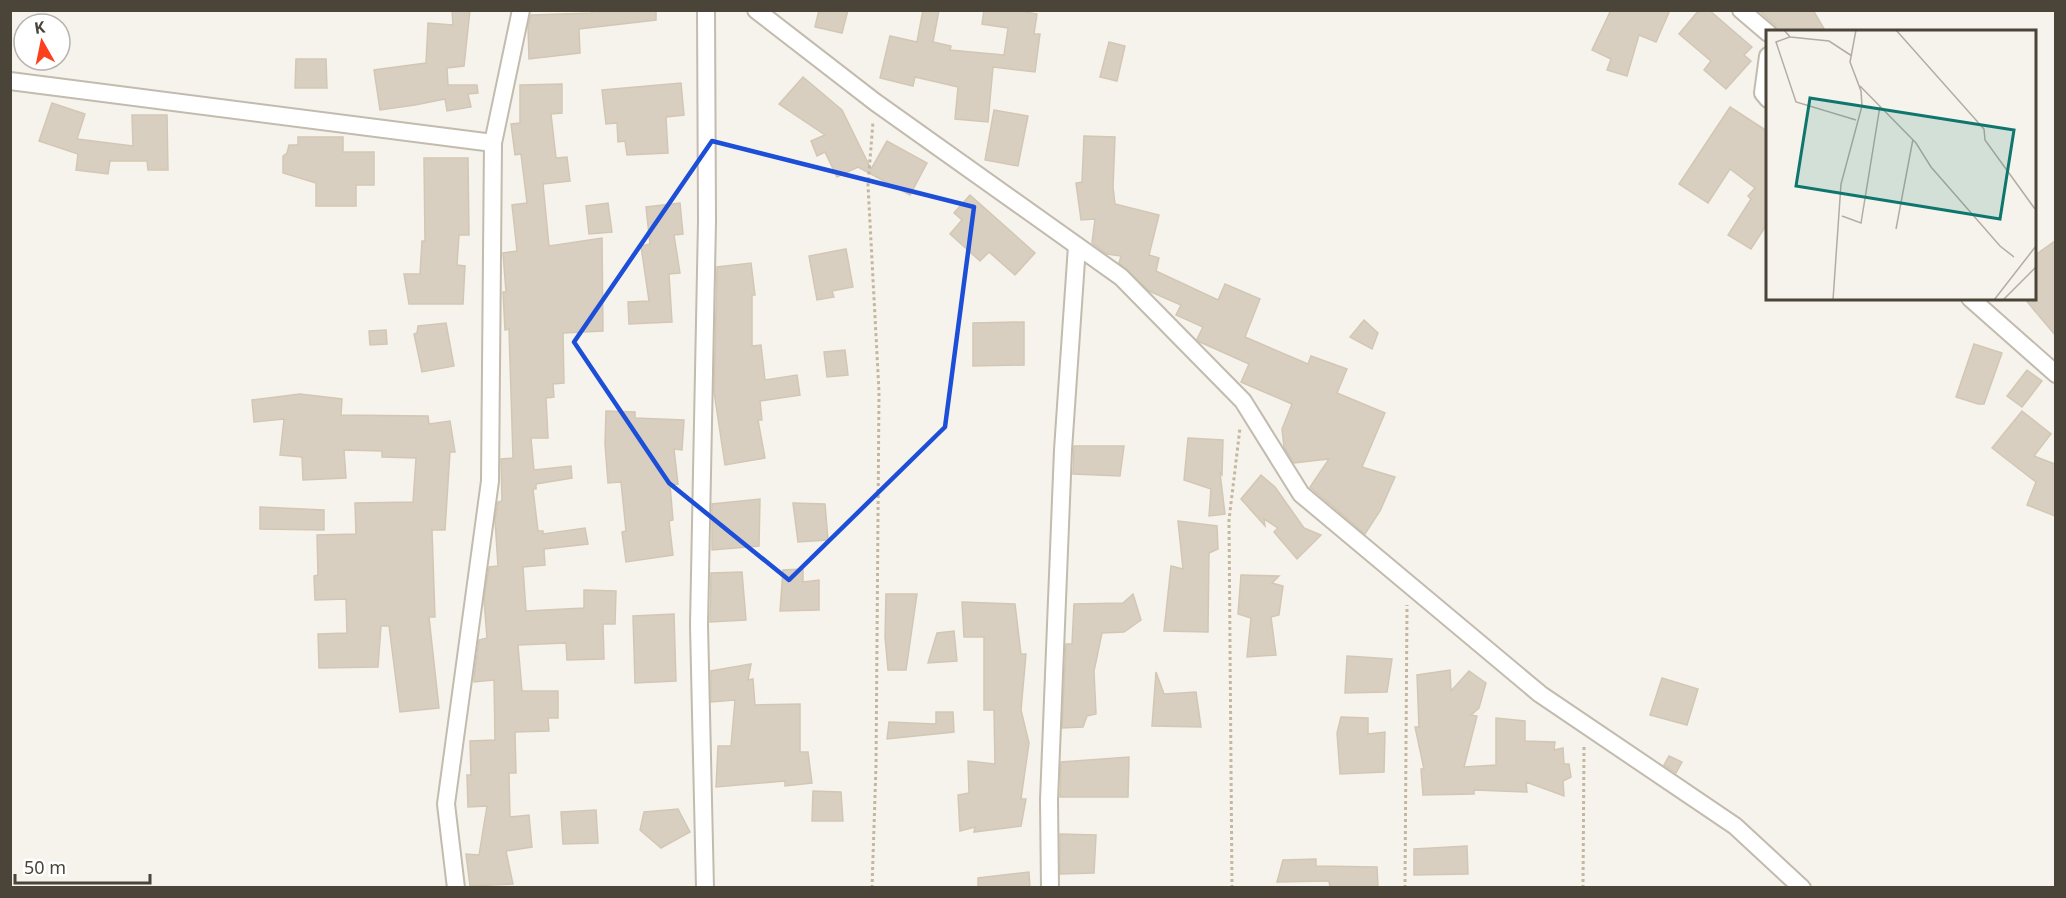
<svg xmlns="http://www.w3.org/2000/svg" width="2066" height="898" viewBox="0 0 2066 898" font-family="'Noto Sans',sans-serif">
	<style>
		.building { fill: #d8cfc1; stroke: #d3c7b4; stroke-width: 1.5 }
		.lines { fill: none; stroke-linecap: round; stroke-linejoin: round }
		.minor-casing { stroke: #c2bbae; stroke-width: 20 }
		.path { stroke: #c4b79f; stroke-width: 3; stroke-dasharray: 3 3; stroke-linecap: butt }
		.minor { stroke: #fff; stroke-width: 16 }
		.marked { fill: none; stroke: #1d4ed8; stroke-width: 4.5; stroke-linejoin: round }
		.inset-road { fill: none; stroke: #b2ada4; stroke-width: 1.5 }
		.view { fill: #0f766e; fill-opacity: 0.15; stroke: #0f766e; stroke-width: 3 }
		.inset-edge { fill: none; stroke: #4b4439; stroke-width: 3 }
	</style>
	<rect width="100%" height="100%" fill="#f6f3ec"/>
	<!-- building -->
	<g class="building">
		<path d="M452,10h18l-6,56 -17,2 1,17h29l1,8 -10,1 3,13 -24,4 -2,-12 -30,6 -35,5 -6,-40 52,-7 2,-40 25,2z"/>
		<path d="M592,10h64v10l-77,9 1,24 -51,6 -1,-33 3,-11 61,-2z"/>
		<path d="M819,10h29l-6,23 -27,-6z"/>
		<path d="M923,10h16l-6,32 18,4 -1,4 54,5 4,-27 -26,-4 2,-14h30l23,4 -3,20h6l-5,38 -42,-5 -5,55 -33,-3 3,-32 -43,-10 -2,9 -33,-8 10,-42 27,6z"/>
		<path d="M1611,10h59l-14,32 -17,-7 -12,41 -20,-6 4,-11 -19,-9z"/>
		<path d="M1699,10h10l43,37 -8,8 7,6 -25,28 -22,-19 7,-9 -32,-27z"/>
		<path d="M1758,10h55l13,22h-48l-3,-7z"/>
		<path d="M1109,42l16,4 -8,35 -17,-4z"/>
		<path d="M296,59h30l1,29h-32z"/>
		<path d="M803,77l39,33 29,59 16,-28 40,22 -17,32 -52,-28 -21,10 -12,-25 -8,4 -6,-15 14,-6 -46,-31z"/>
		<path d="M681,83l3,32 -18,2 2,36 -41,2 -2,-14 -7,1 -1,-19 -11,1 -4,-34z"/>
		<path d="M562,84v29l-11,1 5,44 11,-1 3,24 -27,3 6,62 53,-8 1,93 -40,2 1,50 -11,1 1,13 -8,1 2,40h-17l3,32 37,-4 1,12 -36,6v5h-3l5,42h5v3l42,-6 3,16 -44,5 1,16 -22,2 3,44 58,-3v-18l32,1 -1,33h-12l1,35 -37,1 -1,-17 -48,2 4,46h36v27h-10l1,13 -34,1 1,41h-7l1,44 19,-2 3,32 -26,4 7,33 -43,2 -4,-32 13,1 8,-49 -19,1 -1,-32h4l-1,-34 25,-1 -1,-60 -20,2v-5l5,-37 8,-2 -3,-38 5,-33 9,-1 -3,-46 3,-18 4,-1 -1,-42 12,-1 -4,-129 -4,1 -2,-38h3l-3,-39 14,-2 -5,-46 15,-2 -6,-49 -6,1 -4,-31 9,-1v-38z"/>
		<path d="M52,103l33,11 -8,25 56,7 -1,-31h35l1,55h-20l-1,-9h-37l-2,13 -32,-4 2,-16 -39,-13z"/>
		<path d="M1730,107l37,24v93l-16,25 -23,-14 23,-36 -3,-3 7,-8 -25,-19 -22,34 -29,-19z"/>
		<path d="M994,110l34,6 -10,50 -33,-6z"/>
		<path d="M1084,136l31,1 -2,50 2,17 44,11 -10,40 10,3 -3,13 62,29 7,-16 35,15 -15,38 63,27 3,-8 36,13 -10,24 48,20 -23,54 33,10 -15,34 -15,23 -55,-47 19,-28 -35,4 -10,-16 -2,-18 10,-25 -51,-22 8,-18 -49,-22 -3,-3 6,-12 -27,-12 5,-10 -32,-14 -30,-28 2,-7 -14,-2 -15,-11 3,-24 -14,1 -5,-37 6,-1z"/>
		<path d="M298,137h45v15h31v33h-18v21h-40v-23l-33,-10v-17l4,-3 2,-8h9z"/>
		<path d="M424,158h44l1,77h-10l-2,30 8,1 -2,38h-54l-5,-30h16l2,-33h3z"/>
		<path d="M970,195l65,58 -20,22 -26,-23 -9,9 -30,-27 12,-14 -8,-7z"/>
		<path d="M608,203l4,29 -23,2 -3,-28z"/>
		<path d="M680,203l3,31 -9,1 6,38 -11,1 3,48 -43,2 -1,-22 21,-1 -8,-55 9,-2 -4,-37z"/>
		<path d="M2055,241v94l-31,-37h10v-42z"/>
		<path d="M846,249l7,38 -21,4 2,6 -17,3 -8,-44z"/>
		<path d="M751,263l4,32h-3v51l9,-1 4,35 32,-5 3,20 -40,6 2,19h-4l7,38 -40,7 -11,-73 3,-125z"/>
		<path d="M1364,320l14,13 -6,16 -22,-12z"/>
		<path d="M1024,322v43l-51,1v-43z"/>
		<path d="M446,323l8,43 -32,6 -8,-38 3,-1 1,-7z"/>
		<path d="M386,330l1,14 -17,1 -1,-14z"/>
		<path d="M1974,344l28,9 -18,51h-6l-22,-7z"/>
		<path d="M845,350l3,25 -21,2 -3,-25z"/>
		<path d="M2027,370l15,11 -20,26 -15,-11z"/>
		<path d="M300,394l42,5 -1,16 87,1 1,8 21,-3 5,31h-5l-5,78h-13l3,87h-6l10,91 -39,4 -11,-86h-8l-3,41 -59,1 -1,-34 29,-1 -1,-34 -31,1 -1,-24 4,-1 -1,-40 39,-1 -1,-31 58,-1 3,-44 -34,-1v-6l-38,-1 2,28 -43,2 -1,-23 -22,-2 4,-36 -30,3 -2,-22z"/>
		<path d="M606,411l29,1v6l49,2 -2,30 -8,-1 4,35 -8,1 3,35 -4,1 4,34 -47,7 -4,-30 4,-1 -5,-49 -13,1 -3,-39z"/>
		<path d="M2022,411l29,23 -17,22 21,8v52l-28,-11 9,-23 -44,-34z"/>
		<path d="M1188,438l35,2 -1,35 -2,-2 5,41 -16,2 2,-27 -27,-9z"/>
		<path d="M1074,446h50l-4,30 -47,-2z"/>
		<path d="M1261,475l14,12 29,41 17,7 -24,24 -23,-27 4,-4 -14,-9 1,7 -24,-27z"/>
		<path d="M760,499l-1,47 -47,4v-46z"/>
		<path d="M793,503l32,1 3,36 -30,2z"/>
		<path d="M260,507l64,3v20l-64,-1z"/>
		<path d="M1178,521l39,5 1,23 -9,4 -1,79 -44,-1 7,-65 12,3z"/>
		<path d="M803,569v13l16,-2v30l-39,1 3,-41z"/>
		<path d="M742,572l4,48 -36,2 1,-49z"/>
		<path d="M1241,575l38,1 -7,7 11,3 -4,29 -8,2 5,38 -29,2 4,-39 -13,-4z"/>
		<path d="M886,594h31l-11,76h-18l-3,-33z"/>
		<path d="M1133,594l8,26 -17,12 -22,1 -8,38 2,43 -9,2 -4,11 -21,1 4,-84h6l2,-40 49,-1z"/>
		<path d="M962,602l53,2 6,50h5l-5,56 8,33 -8,56h5l-5,27 -47,6 1,-5 -15,4 -2,-36 11,-2 -1,-32 27,3 -1,-54h-10v-73h-20z"/>
		<path d="M674,614l2,67 -41,2 -2,-67z"/>
		<path d="M954,631l3,30 -29,2 9,-30z"/>
		<path d="M1347,656l45,3 -5,33 -42,1z"/>
		<path d="M751,664l-3,16 5,-1 2,26 45,-1v48h8l4,31 -27,3v-5l-69,6 2,-41h13l4,-46 -24,2v-31z"/>
		<path d="M1450,670l1,21 18,-20 17,12 -7,25 -8,7 6,1 -13,51 32,-2v-47l29,3v20l30,1 -1,8 9,-2 1,16h5l2,13 -8,4 1,15 -38,-14 1,10 -53,-2v4l-51,1 -2,-26h3l-9,-42h4l-2,-52z"/>
		<path d="M1156,672l8,22 32,-2 5,35 -49,-1z"/>
		<path d="M1662,678l36,11 -11,36 -37,-10z"/>
		<path d="M936,712h17l1,20 -67,7 2,-17 47,2z"/>
		<path d="M1341,717l27,1v16l17,-2 -1,40 -44,2 -3,-41z"/>
		<path d="M1669,756l13,6 -6,11 -12,-8z"/>
		<path d="M1129,757l-1,40h-68l1,-35z"/>
		<path d="M813,791l28,1 2,29h-31z"/>
		<path d="M678,809l12,23 -29,16 -21,-18 4,-18z"/>
		<path d="M596,810l2,33 -35,1 -2,-32z"/>
		<path d="M1060,834l36,1 -2,38 -34,1z"/>
		<path d="M1467,846l1,28 -54,1v-26z"/>
		<path d="M1316,859v7l61,1 1,21h-48l-1,-7 -52,1 6,-22z"/>
		<path d="M1029,872l1,16h-52v-10z"/>
	</g>
	<g class="lines">
		<!-- minor casing -->
		<g class="minor-casing">
			<g id="minor">
				<path d="M756,10l119,92 246,175 122,124 58,93 239,200 195,132 67,62"/>
				<path d="M1741,10l27,23"/>
				<path d="M1768,56l-5,37 5,6"/>
				<path d="M10,81l483,62"/>
				<path d="M1970,298l86,76"/>
				<path d="M456,888l-10,-84 44,-323 3,-338 28,-133"/>
				<path d="M705,888l-6,-263 8,-404 -1,-211"/>
				<path d="M1050,888l-1,-88 14,-350 14,-204"/>
			</g>
		</g>
		<!-- path -->
		<g class="path">
			<path d="M872,888l4,-122 3,-374 -11,-207 5,-63"/>
			<path d="M1232,888l-3,-368 11,-92"/>
			<path d="M1405,888l2,-283"/>
			<path d="M1583,888l1,-143"/>
		</g>
		<!-- minor -->
		<use href="#minor" class="minor"/>
	</g>
	<!-- marked area -->
	<path class="marked" d="M712,141l262,66 -29,220 -156,153 -120,-97 -95,-141z"/>
	<!-- overview -->
	<g transform="translate(1766 30)">
		<rect width="270" height="270" fill="#f6f3ec"/>
		<path class="inset-road" d="M18,0l6,7 -14,5 20,60 60,18M130,0l88,99 1,11 50,69M24,7l39,4 23,15M94,56l56,57 15,24 69,79 14,11M76,186l19,7 19,-117M130,199l17,-90M67,270l8,-116 21,-78 -1,-15 -11,-29 6,-32M228,270l42,-54M237,270l33,-33"/>
		<path class="view" d="M44,68l204,32 -14,89 -204,-33z"/>
		<rect width="270" height="270" class="inset-edge"/>
	</g>
	<!-- border -->
	<rect width="2066" height="898" fill="none" stroke="#4b4439" stroke-width="24"/>
	<!-- north arrow -->
	<g transform="translate(42 42) rotate(351)"><circle r="28" fill="#ffffff" stroke="#b7b4b0" stroke-width="1.5"/>
	<path d="M0-4.5L10 22L0 15L-10 22Z" fill="#fc3f1d"/>
	<text y="-9" font-size="16" font-weight="bold" text-anchor="middle" fill="#4b4439">K</text>
	</g>
	<!-- scale -->
	<path d="M15 874v9h135v-9" fill="none" stroke="#4b4439" stroke-width="3"/>
	<text x="24" y="874" font-size="18" fill="#4b4439" stroke="#ffffff" stroke-width="4.5" paint-order="stroke">50 m</text>
</svg>
